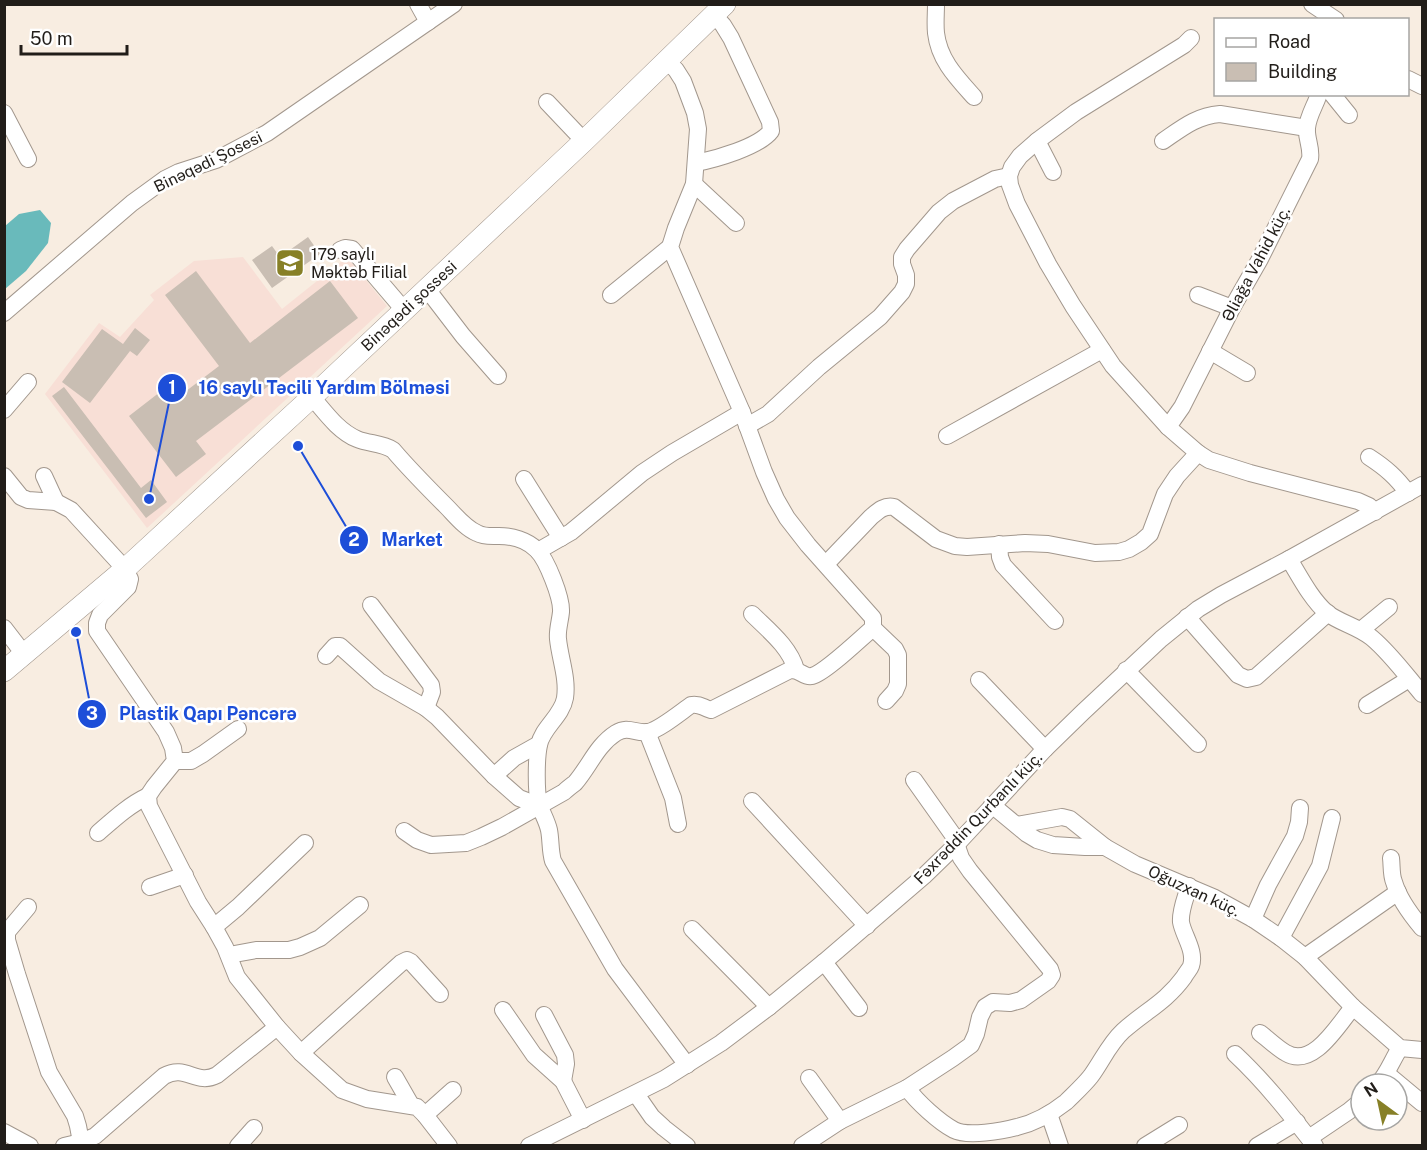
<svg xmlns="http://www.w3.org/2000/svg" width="1427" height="1150" viewBox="0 0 1427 1150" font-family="'Public Sans',sans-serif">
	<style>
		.medical { fill: #f8dfd6 }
		.water { fill: #69babb }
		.building { fill: #c9beb3 }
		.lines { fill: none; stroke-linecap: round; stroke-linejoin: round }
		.minor-casing { stroke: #a2978d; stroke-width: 18 }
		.major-casing { stroke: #a2978d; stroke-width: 22 }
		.minor { stroke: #fff; stroke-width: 16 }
		.major { stroke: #fff; stroke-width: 21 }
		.labels { text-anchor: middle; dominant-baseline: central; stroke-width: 5; stroke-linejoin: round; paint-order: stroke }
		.street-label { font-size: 16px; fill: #211d19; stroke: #fff }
		.poi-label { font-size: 16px; fill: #211d19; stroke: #fff; text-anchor: start }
		.leader { fill: none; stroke: #1d4ed8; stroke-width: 2 }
		.callout-dot { fill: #1d4ed8; stroke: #fff; stroke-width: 2 }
		.mark-label { font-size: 18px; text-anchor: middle; font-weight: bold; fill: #fff }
		.callout-label { font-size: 18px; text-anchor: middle; font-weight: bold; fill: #1d4ed8; stroke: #fff; stroke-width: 5; stroke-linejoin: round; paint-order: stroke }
	</style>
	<rect width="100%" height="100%" fill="#f8ede1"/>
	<!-- medical -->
	<path class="medical" d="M243,257l39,52 65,-52 40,49 -240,222 -102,-134 54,-71 21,14 34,-37 -4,-5 44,-34z"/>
	<!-- water -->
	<path class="water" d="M40,210l11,13 -3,20 -22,28 -21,18v-63l14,-12z"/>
	<!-- building -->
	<g class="building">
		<path d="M308,237l12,17 -48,34 -20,-28 20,-14 8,11z"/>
		<path d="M196,271l54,72 80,-62 28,37 -162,123 10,13 -30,23 -47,-61 31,-24 9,12 50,-38 -54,-71z"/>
		<path d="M135,328l15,12 -13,16 -7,-5 -40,52 -28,-21 40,-53 21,15z"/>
		<path d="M64,387l77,101 10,-8 16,22 -21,16 -94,-122z"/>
	</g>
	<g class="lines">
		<!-- minor casing -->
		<g class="minor-casing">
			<g id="minor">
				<path d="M418,4l10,18"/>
				<path d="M936,4c0,10 -1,20 0,29 3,27 21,45 38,64"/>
				<path d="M1312,4l24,16"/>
				<path d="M1191,38l-7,7 -108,67 -39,29 -17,15 -8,11 -3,9 1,9 7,19 31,60 25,42 40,60 55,61 30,26 11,7 41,13 108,28 11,5 6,6"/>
				<path d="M1408,79l14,7"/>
				<path d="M1332,94l17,21"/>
				<path d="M547,102l37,39"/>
				<path d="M4,113l24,46"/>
				<path d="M1037,141l16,31"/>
				<path d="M1163,141c19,-13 33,-25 57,-27l87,14"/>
				<path d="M696,163c20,-4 63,-16 75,-32l-1,-9 -39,-84 -8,-13 -9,-10"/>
				<path d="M694,184l42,39"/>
				<path d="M340,250l5,-2 7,1 52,61"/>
				<path d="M427,289l36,47 35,40"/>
				<path d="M611,295l59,-48"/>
				<path d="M1198,295l34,13"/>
				<path d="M4,313l128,-110 33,-24 14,-7 37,-12 51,-27 187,-129"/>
				<path d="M1210,351l37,22"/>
				<path d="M312,397c13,15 26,34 45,42 12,5 25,4 36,11 17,20 35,38 53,56 9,9 19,22 31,27 7,4 15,3 22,3 13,0 28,4 38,14 10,10 25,48 24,62 -1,10 -4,18 -3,27 2,20 10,39 7,59 -3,18 -23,30 -26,47 -3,14 -3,46 0,59 3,9 8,17 10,26 2,10 1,21 4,31l62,108 72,96"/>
				<path d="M4,410l24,-28"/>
				<path d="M747,426l21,-12 51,-47 61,-50 22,-25 4,-8v-9l-4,-11v-7l5,-8 32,-37 14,-11 42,-22 14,-3"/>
				<path d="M1168,427l14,-20 50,-99 28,-49 50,-100c2,-11 -4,-20 -3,-31 1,-12 8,-22 12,-34"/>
				<path d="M947,436l155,-86"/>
				<path d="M1369,457c17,11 27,20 39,36"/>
				<path d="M4,476l17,21 7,3 28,2 15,8 54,59 5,10 -2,8 -28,28 -3,8v8l69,101 7,16 2,13 -21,26 -6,9 1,10 49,96 16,25 11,20 12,30 40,50 24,26 41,37 25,9 50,8 8,8 24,31"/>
				<path d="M44,476l12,26"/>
				<path d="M524,479l37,59"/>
				<path d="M999,544l1,13 3,8 52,56"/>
				<path d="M538,551l33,-19 71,-59 30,-20 70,-41"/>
				<path d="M1289,559c11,18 22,40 38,54 13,10 32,14 45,25 19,16 34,37 50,56"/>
				<path d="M826,564l45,-47c7,-6 13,-12 23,-10l42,32 19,7 12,1 58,-4 23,1 47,9 24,-1 10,-3 12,-7 9,-8 15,-40 12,-18 21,-23"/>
				<path d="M371,605l60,80 1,7 -6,16"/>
				<path d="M752,614c16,16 38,33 44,56"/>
				<path d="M1187,617l51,58 9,4 9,-2 72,-64"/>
				<path d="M4,628l20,26"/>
				<path d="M873,628l22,21 3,6v29l-3,7 -9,10"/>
				<path d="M1361,630l28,-23"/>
				<path d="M326,656l9,-10h5l39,35 47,27 11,9 57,59 25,22 21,8"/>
				<path d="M1126,670l72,74"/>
				<path d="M979,680l66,69"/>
				<path d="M1367,705l42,-26"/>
				<path d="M647,732l26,66 5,26"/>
				<path d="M175,761h16l12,-7 35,-25"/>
				<path d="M494,776l20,-18 25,-14"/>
				<path d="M752,801l115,125"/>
				<path d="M992,805l35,29 10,6 16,5 32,2h20l30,17 78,33 40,22 28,19 24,19 48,50 47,41 22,2"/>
				<path d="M1017,825l45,-8 8,2 35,28"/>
				<path d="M404,831l13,9 14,5 35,-2 15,-6 21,-10 62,-35c3,-3 7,-6 11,-9 14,-16 22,-38 41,-50 13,-8 19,1 32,-1 11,-2 33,-20 43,-27 9,-2 12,3 20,5l79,-40c10,-1 14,8 22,6 13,-3 49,-38 61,-48v-10l-65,-73 -21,-27 -11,-19 -12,-27 -22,-60 -72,-165 6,-19 18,-44 4,-55 -3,-16 -12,-32 -7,-11 -9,-9"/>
				<path d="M98,833c16,-14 31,-28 50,-37"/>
				<path d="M1391,858c1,8 0,17 3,24 5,17 17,33 28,46"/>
				<path d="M150,887l35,-12"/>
				<path d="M28,907l-21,25v8l10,34 32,98 26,44 3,10 3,16"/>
				<path d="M1253,919l15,-34 27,-49 4,-14 1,-14"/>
				<path d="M214,927l24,-20 67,-64"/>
				<path d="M692,929l77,78"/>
				<path d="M1281,938l39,-72 12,-48"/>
				<path d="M229,955l27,-5h33l11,-3 20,-9 40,-33"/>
				<path d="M1305,957l93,-65"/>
				<path d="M824,962l35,46"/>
				<path d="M503,1010l31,45 29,26 20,39"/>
				<path d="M544,1015l21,40 1,9 -3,17"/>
				<path d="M1260,1033c8,6 17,15 26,20 27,16 52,-28 67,-46"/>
				<path d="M301,1053l100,-90 6,-3 4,2 29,32"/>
				<path d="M1235,1054c30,28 55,60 80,92"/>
				<path d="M1387,1074l35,29"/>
				<path d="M395,1077l16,28"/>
				<path d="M809,1078l31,43"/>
				<path d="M1378,1084c10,-11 14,-24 22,-36"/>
				<path d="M907,1088c10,14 32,34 47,42 13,7 49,1 63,-3 17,-4 35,-14 49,-25 8,-8 18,-17 25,-26 11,-15 18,-32 32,-45 21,-19 43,-29 61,-54 2,-4 6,-8 7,-11 5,-15 -8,-31 -10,-44 -1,-12 5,-25 8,-36"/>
				<path d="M636,1094l16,23 12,11 23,18"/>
				<path d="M1049,1114l11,32"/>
				<path d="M425,1115l28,-25"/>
				<path d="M4,1132l26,14"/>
				<path d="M1309,1138l40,-27 12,-10"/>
				<path d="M64,1146l17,-4 14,-6 69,-60c22,-12 32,10 53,-1l60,-48"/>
				<path d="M238,1146l16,-18"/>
				<path d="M529,1146l135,-67 57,-36 48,-36 55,-45 100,-86 33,-32 88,-95 38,-37 78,-73 37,-30 23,-14 68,-36 133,-74"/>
				<path d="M802,1146l38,-25 67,-33 46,-30 18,-13 5,-11 4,-17 5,-10 8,-5 17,1 11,-3 27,-19 4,-6 -2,-6 -80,-98 -9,-13 -8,-23 -39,-55"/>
				<path d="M1145,1146l34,-21"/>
				<path d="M1257,1146l40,-24"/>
			</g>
		</g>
		<!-- major casing -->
		<g class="major-casing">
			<path id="major" d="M4,671l121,-102 187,-172 272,-256 141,-137"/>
		</g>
		<!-- minor -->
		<use href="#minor" class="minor"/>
		<!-- major -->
		<use href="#major" class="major"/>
	</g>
	<!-- icons -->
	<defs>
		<g id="school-square" transform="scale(1.5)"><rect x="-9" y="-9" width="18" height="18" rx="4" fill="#878027" stroke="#fff"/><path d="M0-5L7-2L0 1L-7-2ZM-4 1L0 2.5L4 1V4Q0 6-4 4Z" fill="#fff"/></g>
	</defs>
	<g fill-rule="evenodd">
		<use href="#school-square" x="290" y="263"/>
	</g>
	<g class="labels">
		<!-- street labels -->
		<g class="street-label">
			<text transform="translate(208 162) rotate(-26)">Binəqədi Şosesi</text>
			<text transform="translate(1256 264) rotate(-62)">Əliağa Vahid küç.</text>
			<text transform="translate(409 306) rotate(-43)">Binəqədi şossesi</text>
			<text transform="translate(978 818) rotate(-46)">Fəxrəddin Qurbanlı küç.</text>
			<text transform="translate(1194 891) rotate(25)">Oğuzxan küç.</text>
		</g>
		<!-- poi labels -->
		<g class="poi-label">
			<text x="311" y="254">179 saylı<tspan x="311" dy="18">Məktəb Filial</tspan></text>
		</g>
	</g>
	<!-- callouts -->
	<path class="leader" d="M149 499L172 388M298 446L354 540M76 632L92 714"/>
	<g class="callout-dot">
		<circle cx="149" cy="499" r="6"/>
		<circle cx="298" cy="446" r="6"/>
		<circle cx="76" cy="632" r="6"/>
		<circle cx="172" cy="388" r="15"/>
		<circle cx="354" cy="540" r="15"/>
		<circle cx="92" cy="714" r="15"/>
	</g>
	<g class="mark-label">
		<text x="172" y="394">1</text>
		<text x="354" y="546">2</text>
		<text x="92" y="720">3</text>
	</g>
	<g class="callout-label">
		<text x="324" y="394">16 saylı Təcili Yardım Bölməsi</text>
		<text x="412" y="546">Market</text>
		<text x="208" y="720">Plastik Qapı Pəncərə</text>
	</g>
	<!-- border -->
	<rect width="1427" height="1150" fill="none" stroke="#211d19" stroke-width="12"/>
	<!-- legend -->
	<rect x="1214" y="18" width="195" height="78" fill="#ffffff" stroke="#a6a5a3" stroke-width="1.5"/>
	<rect x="1226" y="38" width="30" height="9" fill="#ffffff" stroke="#a6a5a3" stroke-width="1.5"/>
	<text x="1268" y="48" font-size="18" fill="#211d19">Road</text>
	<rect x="1226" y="63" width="30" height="18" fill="#c9beb3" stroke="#a6a5a3" stroke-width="1.5"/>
	<text x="1268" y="78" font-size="18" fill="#211d19">Building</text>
	<!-- north arrow -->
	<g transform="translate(1379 1102) rotate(327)"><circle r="28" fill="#ffffff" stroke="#a6a5a3" stroke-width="1.5"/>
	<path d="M0-4.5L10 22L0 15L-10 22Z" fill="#878027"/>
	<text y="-9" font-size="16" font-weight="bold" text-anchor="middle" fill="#211d19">N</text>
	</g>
	<!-- scale -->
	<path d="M21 45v9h106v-9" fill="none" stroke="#211d19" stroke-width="3"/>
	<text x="30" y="45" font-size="18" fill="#211d19" stroke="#ffffff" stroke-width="4.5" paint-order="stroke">50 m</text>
</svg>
